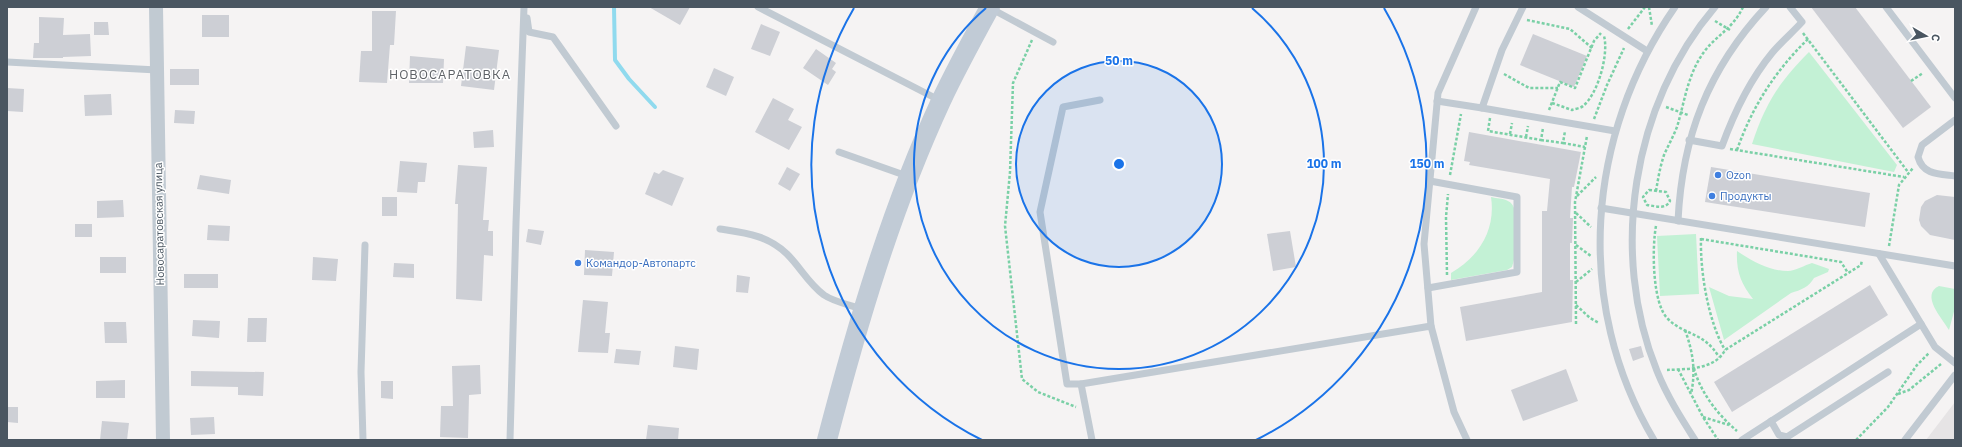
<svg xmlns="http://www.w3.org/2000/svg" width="1962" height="447" viewBox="0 0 1962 447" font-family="'IBM Plex Sans',sans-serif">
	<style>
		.education { fill: #e6e4e5 }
		.green { fill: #c3f1d5 }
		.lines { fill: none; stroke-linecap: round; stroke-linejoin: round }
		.stream { stroke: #90daee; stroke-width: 4 }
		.building { fill: #cdcfd5 }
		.path { stroke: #7ad0a6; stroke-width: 2.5; stroke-dasharray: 3 2; stroke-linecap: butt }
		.service { stroke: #c1cad2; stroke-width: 7 }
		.minor { stroke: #c1cad2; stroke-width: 14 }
		.secondary { stroke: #c1cbd6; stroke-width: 20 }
		.ring { fill: none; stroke: #1a73e8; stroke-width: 2 }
		.shop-dot { fill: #3f7fe0; stroke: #fff; stroke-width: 1.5 }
		.labels { text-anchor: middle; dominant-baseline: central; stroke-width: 3; stroke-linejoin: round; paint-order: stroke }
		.shop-label { font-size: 11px; fill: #366cbe; stroke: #fff; text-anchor: start }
		.street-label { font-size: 11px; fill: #4a5661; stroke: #fff }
		.quarter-label { font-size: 13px; letter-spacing: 1px; fill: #5f6368; stroke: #fff }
		.centre { fill: #1a73e8; stroke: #fff; stroke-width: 2 }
		.ring-label { font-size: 12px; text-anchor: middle; font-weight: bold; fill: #1a73e8; stroke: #fff; stroke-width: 3; stroke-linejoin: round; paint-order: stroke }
	</style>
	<rect width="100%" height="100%" fill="#f5f3f3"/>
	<!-- education -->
	<path class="education" d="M1955,402v38h-29z"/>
	<!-- green -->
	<g class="green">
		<path d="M1809,52l88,113 -3,7 -142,-28c13,-40 27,-62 57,-92z"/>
		<path d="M1491,197c8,2 20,1 23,11v52l-2,7 -5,3 -56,10v-7c28,-16 45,-43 40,-76z"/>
		<path d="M1696,234l3,60 -39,2 -3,-60z"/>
		<path d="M1737,251c15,10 32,20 51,20 7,0 17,-6 24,-8l17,6 -1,3 -14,6c-5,9 -13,12 -23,15l-67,47 -15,-53 20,9 24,3c-12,-15 -17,-28 -16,-48z"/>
		<path d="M1939,286l16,3v19l-6,22c-7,-12 -29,-35 -10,-44z"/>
	</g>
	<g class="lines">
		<!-- stream -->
		<path class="stream" d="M614,7l1,53 14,19 26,28"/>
	</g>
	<!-- building -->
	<g class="building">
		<path d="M649,7h41l-10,18z"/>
		<path d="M1811,7h44l76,100 -28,21z"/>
		<path d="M372,11h24l-2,34h-4l-3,38 -28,-1 2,-31h11z"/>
		<rect x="202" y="15" width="27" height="22"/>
		<path d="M39,17l25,1 -1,17 27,-1 1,22 -28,1v1h-30l1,-15h5z"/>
		<path d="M94,22h14l1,13h-15z"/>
		<path d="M761,24l19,8 -10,24 -19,-7z"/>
		<path d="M1533,34l54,22 -13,31 -54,-22z"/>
		<path d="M466,46l33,4 -5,40 -33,-4z"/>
		<path d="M816,49l20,14 -4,6 4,3 -8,13 -25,-17z"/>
		<path d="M410,56l34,3 -1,24h-34z"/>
		<path d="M714,68l20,9 -8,19 -20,-9z"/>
		<rect x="170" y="69" width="29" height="16"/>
		<path d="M7,88l17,1 -1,23 -16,-1z"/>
		<path d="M111,94l1,21 -27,1 -1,-21z"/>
		<path d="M773,98l21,11 -6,11 14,7 -13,23 -34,-18z"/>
		<path d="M175,110l20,1 -1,13 -20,-1z"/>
		<path d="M493,130l1,17 -20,1 -1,-16z"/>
		<path d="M1469,132l112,20 -7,35h-2l-2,31h3l-1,25h-2v37h3l-1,42 -106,19 -6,-34 82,-15v-81h5l3,-32 -81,-14 1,-3 -6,-1z"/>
		<path d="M400,161l27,2 -2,19h-7l-1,11 -20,-1z"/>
		<path d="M458,165l29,2 -4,53h6l-1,11h5v25l-9,-1 -2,46 -26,-2 2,-95h-3z"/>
		<path d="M787,167l13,7 -10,17 -12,-7z"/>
		<path d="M1711,167l159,26 -5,34 -160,-25z"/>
		<path d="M663,170l21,8 -12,28 -27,-12 9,-22 5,2z"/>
		<path d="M200,175l31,5 -2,14 -32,-5z"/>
		<path d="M1937,195l18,2v43l-25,-5 -9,-9 -2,-6 2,-13 4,-6z"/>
		<rect x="382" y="197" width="15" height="19"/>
		<path d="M123,200l1,17 -27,1v-17z"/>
		<rect x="75" y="224" width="17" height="13"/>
		<path d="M208,225l22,1 -1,15 -22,-1z"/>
		<path d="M528,229l16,2 -3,14 -15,-3z"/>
		<path d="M1290,231l6,36 -23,4 -6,-37z"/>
		<path d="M585,250l29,2 -2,24 -28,-1z"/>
		<rect x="100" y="257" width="26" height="16"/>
		<path d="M313,257l25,2 -2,22 -24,-1z"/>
		<path d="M394,263l20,1v14l-21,-1z"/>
		<rect x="184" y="274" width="34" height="14"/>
		<path d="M737,275l13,2 -2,16 -12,-1z"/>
		<path d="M1870,285l18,30 -156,97 -18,-30z"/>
		<path d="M583,300l25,2 -3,31h5l-2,20 -30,-1z"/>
		<path d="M248,318h19l-1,24h-19z"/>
		<path d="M193,320l27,1 -1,17 -27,-2z"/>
		<path d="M104,322h22l1,21h-22z"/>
		<path d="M675,346l24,3 -2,21 -24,-3z"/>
		<path d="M1641,346l3,11 -11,4 -4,-12z"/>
		<path d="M616,349l25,2 -2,14 -25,-2z"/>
		<path d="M480,365l1,29 -12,1 -1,43 -28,-1 1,-31h12l-1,-40z"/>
		<path d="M1566,369l12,32 -55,20 -12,-31z"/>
		<path d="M191,371l73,1 -1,24 -25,-1v-8l-47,-1z"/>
		<path d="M125,380v18h-29v-17z"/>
		<path d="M381,381h12v18l-12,-1z"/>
		<path d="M7,407h11v16l-11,-1z"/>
		<path d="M214,417l1,17 -24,1 -1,-17z"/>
		<path d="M102,421l27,2 -2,17h-27z"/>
		<path d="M648,425l31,3 -1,12h-32z"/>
	</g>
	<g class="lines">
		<!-- path -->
		<g class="path">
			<path d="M1649,7l3,19"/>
			<path d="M1527,20l43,9 22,19"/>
			<path d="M1715,21l15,9"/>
			<path d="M1628,29l17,-22"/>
			<path d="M1803,33l105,139"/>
			<path d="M1032,40l-19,43 -3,89 -5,54 17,153 16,13 38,15"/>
			<path d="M1504,74l25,14h29"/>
			<path d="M1911,81l12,-8"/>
			<path d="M1552,103l20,7c3,-1 9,-2 11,-4 15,-12 26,-52 21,-70"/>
			<path d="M1666,107l22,8"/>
			<path d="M1549,110l11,-28 15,6 19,-47 7,-8"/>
			<path d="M1490,118l-2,13 53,9 2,-12"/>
			<path d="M1594,119l13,-34 17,-37"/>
			<path d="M1510,134l2,-11"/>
			<path d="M1526,137l2,-11"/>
			<path d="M1541,140l22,3 2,-12"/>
			<path d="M1563,143l22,4"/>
			<path d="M1730,149l174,28"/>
			<path d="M1737,150c15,-43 38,-79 71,-111"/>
			<path d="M1450,175l11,-61"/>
			<path d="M1649,190l17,2 4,9c-5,9 -14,5 -23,4l-4,-8z"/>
			<path d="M1656,191c2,-12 4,-24 8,-36 4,-9 9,-18 13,-28 7,-23 10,-48 23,-69 12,-21 32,-27 43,-51"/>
			<path d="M1577,196l19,-19"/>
			<path d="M1576,213l15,14"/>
			<path d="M1656,226c-4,21 -4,78 12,93 17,17 35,12 51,38"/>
			<path d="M1701,238c-1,33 7,83 24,112"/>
			<path d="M1701,239l140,23 7,11"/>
			<path d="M1576,245l15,11"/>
			<path d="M1889,246l10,-61 14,-17"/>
			<path d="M1447,275l-1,-58 2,-23"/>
			<path d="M1576,282l16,-13"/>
			<path d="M1576,305l14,13 9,5"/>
			<path d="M1576,324l-1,-122 12,-66"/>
			<path d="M1685,330c8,22 11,41 6,64"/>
			<path d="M1694,368c6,24 24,47 43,63"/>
			<path d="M1678,369l25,48 15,23"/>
			<path d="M1667,370c19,-1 48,0 58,-20l136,-85 1,-5"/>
			<path d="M1898,394l11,-4 32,-26"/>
			<path d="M1703,417l26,8"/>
			<path d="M1856,440l32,-33 29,-42 12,-12"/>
		</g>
		<!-- service -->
		<g class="service">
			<path d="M758,7l183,94"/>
			<path d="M1578,7l69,44"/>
			<path d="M1886,7l69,91"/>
			<path d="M990,8l63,34"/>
			<path d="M527,18l2,14 24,5 63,89"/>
			<path d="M7,62l150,8"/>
			<path d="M1437,101l45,7 20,-58 21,-43"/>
			<path d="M1482,108l133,23"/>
			<path d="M1955,120l-33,25 -4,12c5,18 21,17 37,19"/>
			<path d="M1689,140l33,6c12,-33 27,-65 50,-93 9,-11 20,-20 30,-31l-12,-15"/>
			<path d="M839,152l68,24"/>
			<path d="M1601,208l354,58"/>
			<path d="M1678,221c4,-84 30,-152 88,-214"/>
			<path d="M720,229c26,4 47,6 67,25 14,14 21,29 37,41 10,7 26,10 38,14"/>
			<path d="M1879,254l56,93 20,16"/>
			<path d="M1428,288l89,-16v-75l-87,-16"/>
			<path d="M1431,326l-7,-82 14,-151 38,-86"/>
			<path d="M1081,384h-14l-27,-172 23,-105 37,-7"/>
			<path d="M1771,421l8,14 8,2 101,-65"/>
			<path d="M363,440l-2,-68 4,-127"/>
			<path d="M510,440l6,-217 8,-216"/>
			<path d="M1092,440l-11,-56 350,-58 23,86 13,28"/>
			<path d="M1654,440c-81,-136 -68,-305 21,-433"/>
			<path d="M1695,440c-14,-22 -28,-44 -38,-69 -48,-118 -25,-267 58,-364"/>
			<path d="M1742,440l179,-116"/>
			<path d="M1905,440l50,-65"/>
		</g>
		<!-- minor -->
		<path class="minor" d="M156,7l7,433"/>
		<!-- secondary -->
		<path class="secondary" d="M827,440c30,-115 64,-231 114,-339 15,-32 32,-63 49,-94"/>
	</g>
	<!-- distance rings -->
	<circle cx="1119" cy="164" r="103" fill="#1a73e8" fill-opacity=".12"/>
	<g class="ring">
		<circle cx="1119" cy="164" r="103"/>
		<path d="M1252 8A205 205 0 1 1 986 8"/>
		<path d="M982 440A308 308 0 0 1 854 8M1384 8A308 308 0 0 1 1256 440"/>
	</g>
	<!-- markers -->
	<g class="shop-dot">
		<circle cx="1718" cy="175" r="4"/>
		<circle cx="1712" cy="196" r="4"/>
		<circle cx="578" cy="263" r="4"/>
	</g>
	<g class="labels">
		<!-- shop labels -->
		<g class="shop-label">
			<text x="1726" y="175">Ozon</text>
			<text x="1720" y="196">Продукты</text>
			<text x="586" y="263">Командор-Автопартс</text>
		</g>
		<!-- street labels -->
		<g class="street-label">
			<text transform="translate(159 224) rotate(-91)">Новосаратовская улица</text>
		</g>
		<!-- quarter labels -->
		<g class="quarter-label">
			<text x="450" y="74">НОВОСАРАТОВКА</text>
		</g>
	</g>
	<circle cx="1119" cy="164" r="6" class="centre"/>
	<g class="ring-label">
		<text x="1119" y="65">50 m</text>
		<text x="1324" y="168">100 m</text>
		<text x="1427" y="168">150 m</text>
	</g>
	<!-- border -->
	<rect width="1962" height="447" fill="none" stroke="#4a5661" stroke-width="16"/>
	<!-- north arrow -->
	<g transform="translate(1926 36) rotate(99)" stroke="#ffffff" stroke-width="3" paint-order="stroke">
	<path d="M0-3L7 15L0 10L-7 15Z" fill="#4a5661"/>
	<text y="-6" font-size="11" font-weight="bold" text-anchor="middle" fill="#4a5661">С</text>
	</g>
</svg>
